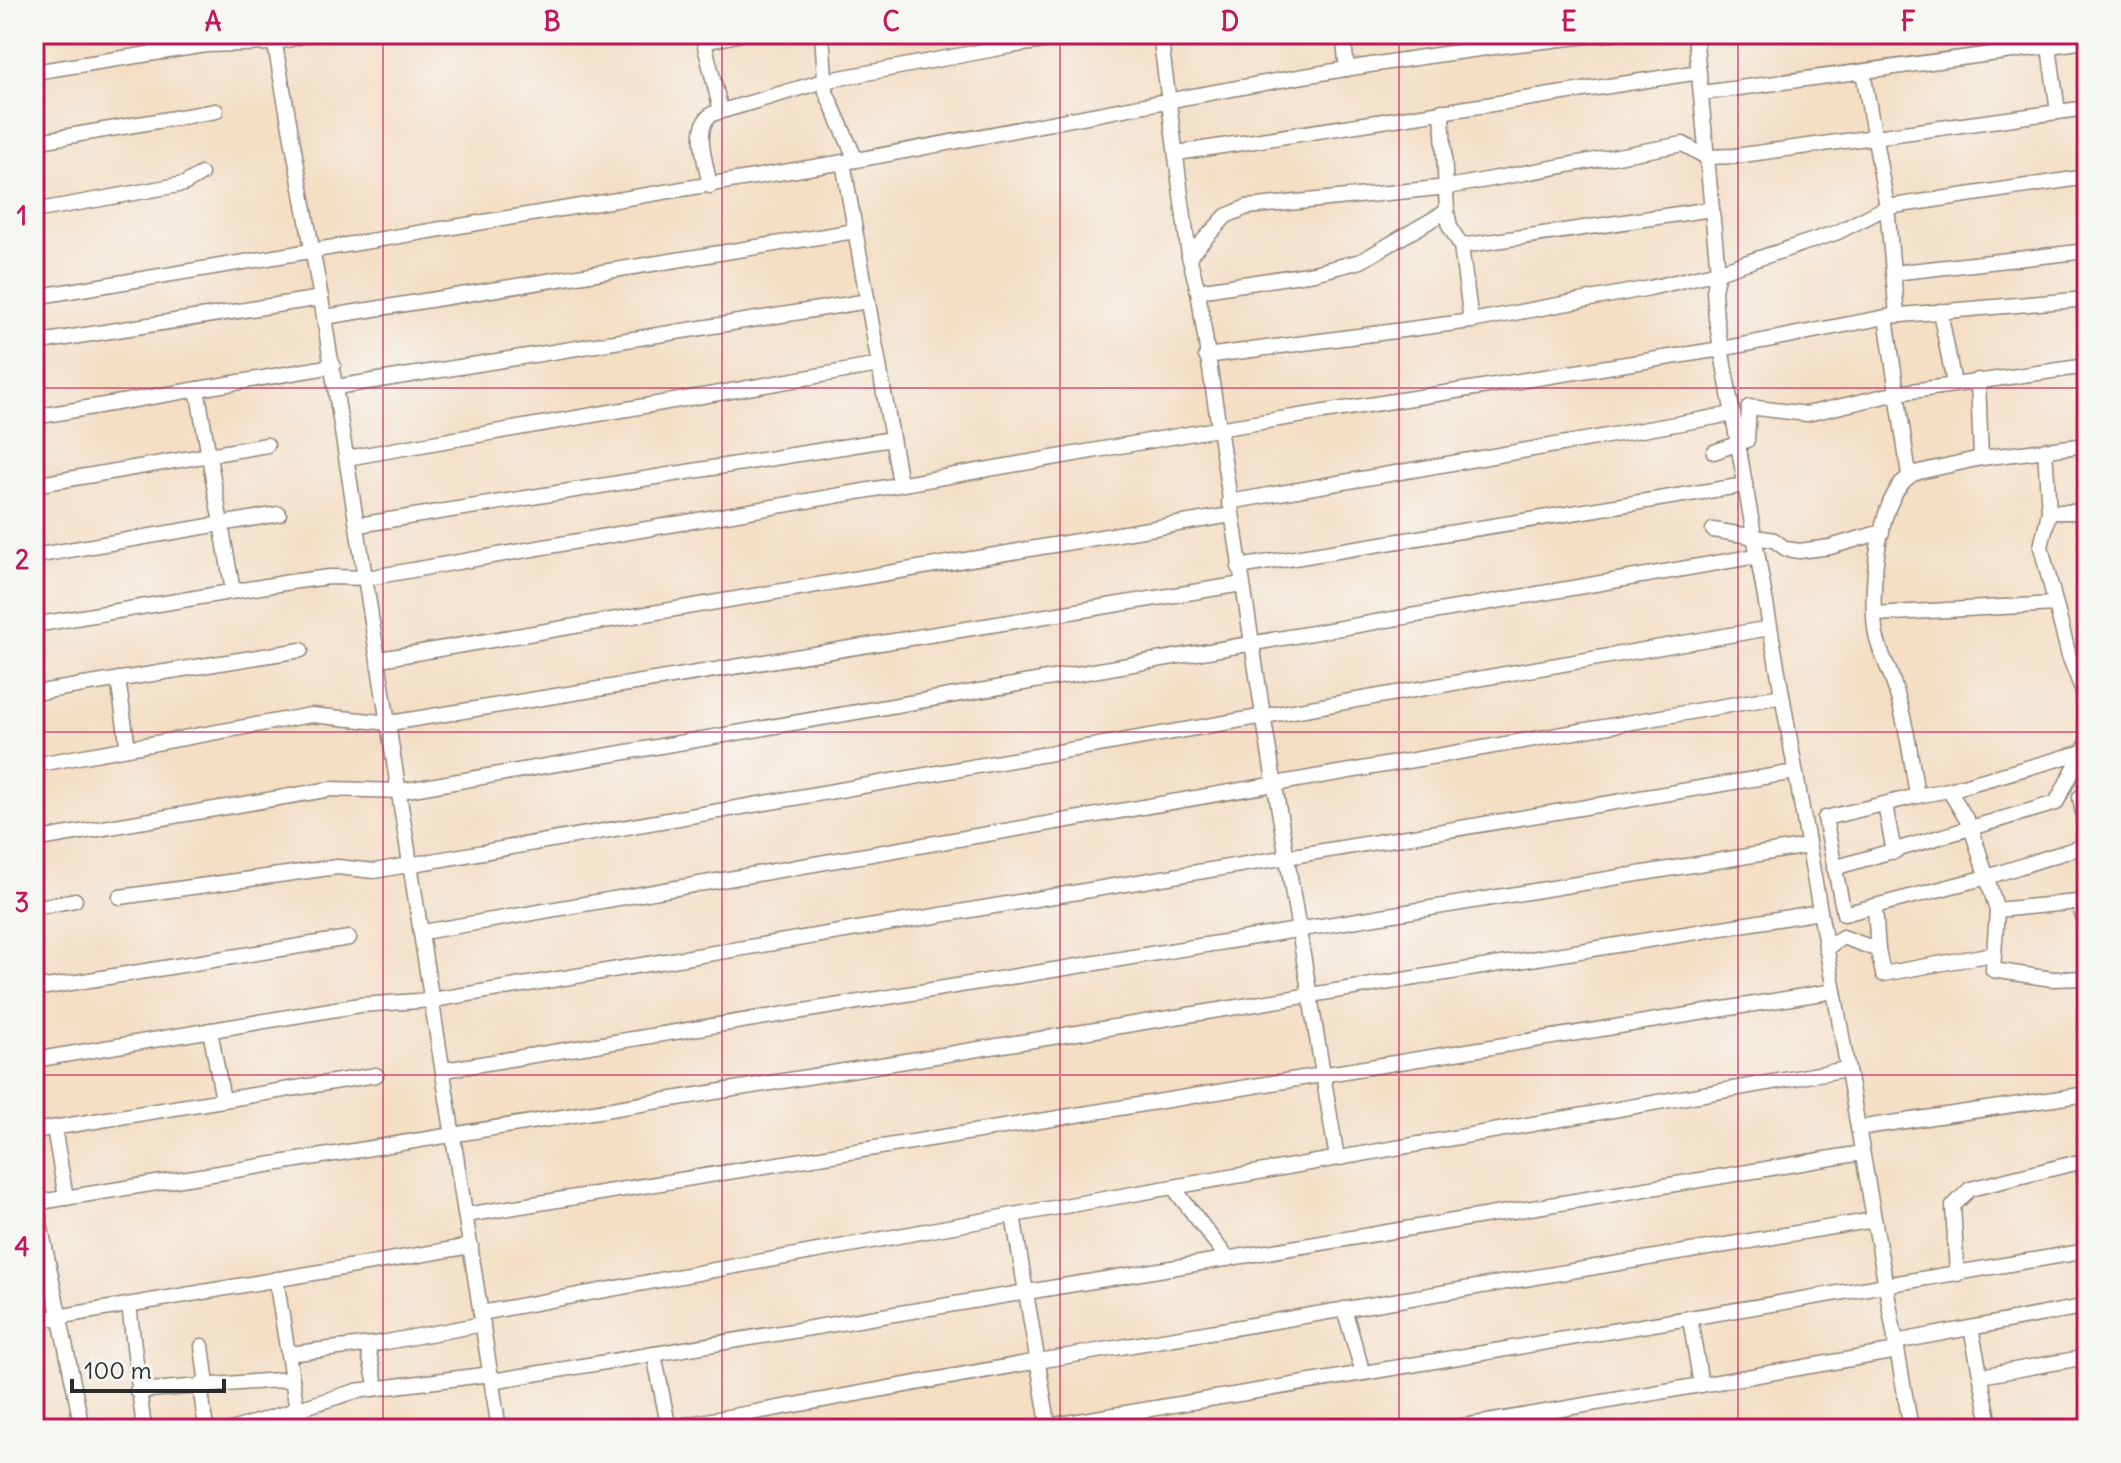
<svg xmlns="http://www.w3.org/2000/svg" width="2121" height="1463" viewBox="0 0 2121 1463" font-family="Delius,sans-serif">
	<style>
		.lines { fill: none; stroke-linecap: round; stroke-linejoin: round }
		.minor-casing { stroke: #908478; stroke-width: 17 }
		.minor { stroke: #fff; stroke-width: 14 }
		.grid { fill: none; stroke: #c2185b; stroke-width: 2; stroke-opacity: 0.55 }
		.neatline { fill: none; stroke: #c2185b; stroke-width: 3 }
		.grid-label { font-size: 26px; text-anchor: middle; font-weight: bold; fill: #c2185b }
	</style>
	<rect width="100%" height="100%" fill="#f6f6f2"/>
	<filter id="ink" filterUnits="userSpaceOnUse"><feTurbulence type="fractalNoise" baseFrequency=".0125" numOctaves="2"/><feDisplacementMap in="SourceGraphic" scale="16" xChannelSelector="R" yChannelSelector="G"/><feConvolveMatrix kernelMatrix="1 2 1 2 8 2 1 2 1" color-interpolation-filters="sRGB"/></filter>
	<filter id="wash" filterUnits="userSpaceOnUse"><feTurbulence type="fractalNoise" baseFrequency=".006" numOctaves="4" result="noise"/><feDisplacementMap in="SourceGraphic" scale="32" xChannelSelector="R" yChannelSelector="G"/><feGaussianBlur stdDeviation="1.8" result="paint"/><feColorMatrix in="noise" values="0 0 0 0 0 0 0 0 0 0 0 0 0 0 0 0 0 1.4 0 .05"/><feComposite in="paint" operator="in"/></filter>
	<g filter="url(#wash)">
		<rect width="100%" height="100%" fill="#f4dec4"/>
	</g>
	<g filter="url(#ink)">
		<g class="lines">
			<!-- minor casing -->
			<g class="minor-casing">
				<g id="minor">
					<path d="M273,34l48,264 178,1131"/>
					<path d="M702,34l2,8 38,-8"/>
					<path d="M1160,34l29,222 9,35 65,424 74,443"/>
					<path d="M1343,34l4,35"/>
					<path d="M1695,34l23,238 -4,19 2,28 195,1110"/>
					<path d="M1999,34l2,18"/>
					<path d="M704,42l17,69"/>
					<path d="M1016,45l75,-11"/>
					<path d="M2049,47l9,65"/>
					<path d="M34,72l172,-27 68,-2 37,-9"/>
					<path d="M1863,72l24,135 10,108"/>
					<path d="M1702,93l385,-52"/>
					<path d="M1442,111l5,100 3,16 11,19 10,75"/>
					<path d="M34,142l182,-31"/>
					<path d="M1177,153l522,-81"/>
					<path d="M856,160c250,-46 501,-102 754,-126"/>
					<path d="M843,162l57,321"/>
					<path d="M2084,178l3,21"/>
					<path d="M710,186c-3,-20 -18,-59 2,-72l112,-33 192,-36 2,-11"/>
					<path d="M34,211l150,-27 17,-10"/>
					<path d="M1461,246l251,-37"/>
					<path d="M1189,256l37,-40 21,-9 201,-20 235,-43 23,13 29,-1 352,-48"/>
					<path d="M1893,273l194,-22"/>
					<path d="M1198,291l116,-18 47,-12 86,-50"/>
					<path d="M34,297l822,-137 -30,-68 -4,-58"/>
					<path d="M1940,311l14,73"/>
					<path d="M1890,316l197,-17"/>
					<path d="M325,317l530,-86"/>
					<path d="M34,343l287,-45"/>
					<path d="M1206,356l265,-35 179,-33 68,-16 120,-40 49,-25 200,-30"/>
					<path d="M1978,380l3,78"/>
					<path d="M336,387l532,-86"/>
					<path d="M197,389l36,202"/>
					<path d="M34,417l299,-51"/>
					<path d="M2087,445l-106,13 -62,14c-43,11 -50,125 -43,163 3,15 10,27 15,41 14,38 20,80 26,120l-92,22 19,96 143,-37 100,-32"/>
					<path d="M2045,449l4,63 -8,35 28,109 18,46"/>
					<path d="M1714,452l33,-12 2,-33 58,7 91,-21 189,-27"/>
					<path d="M347,458l532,-93"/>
					<path d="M34,485l233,-40"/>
					<path d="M1229,502l504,-88"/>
					<path d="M2049,512h38"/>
					<path d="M358,525l534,-86"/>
					<path d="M1713,530l61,10 12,9 13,2 31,-4 52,-15"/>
					<path d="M34,556l245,-42"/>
					<path d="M1239,567l506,-82"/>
					<path d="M1875,614l181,-10"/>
					<path d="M34,625l256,-43 39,-5 38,1 850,-149 504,-80 165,-32 23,158"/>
					<path d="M380,659l851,-144"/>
					<path d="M118,679l10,69"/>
					<path d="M34,693l267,-43"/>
					<path d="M34,765l277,-50 79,8 852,-139"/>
					<path d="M1949,790l134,-38"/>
					<path d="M1917,796l32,-6 22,37 26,83 -4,60 59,9 35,-1"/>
					<path d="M2080,797l7,40"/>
					<path d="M1885,805l9,47"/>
					<path d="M34,840l297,-51 70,2 1356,-235"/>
					<path d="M1834,868l222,-65 31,-59"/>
					<path d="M120,897l217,-30 37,4 1396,-243"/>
					<path d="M2079,902l8,31"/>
					<path d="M34,908l41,-8"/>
					<path d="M1875,908l3,42"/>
					<path d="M1997,910l90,-9"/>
					<path d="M423,932l1359,-236"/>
					<path d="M1826,948l17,-11 35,13 5,24 110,-20"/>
					<path d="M34,989l315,-51"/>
					<path d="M210,1030l13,70"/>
					<path d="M34,1060l326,-55 73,-5 1362,-228"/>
					<path d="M444,1070l1364,-224"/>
					<path d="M54,1128l12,70"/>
					<path d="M1858,1128l229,-34"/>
					<path d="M34,1131l342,-56"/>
					<path d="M2082,1161l5,31"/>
					<path d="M1173,1187l55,72"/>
					<path d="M34,1203l1786,-291"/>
					<path d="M36,1203c15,76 32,150 46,226"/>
					<path d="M466,1215l1368,-224"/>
					<path d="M1013,1215l36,214"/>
					<path d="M1957,1274l-4,-68 17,-17 117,-29"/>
					<path d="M276,1279l24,150"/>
					<path d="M129,1305l15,124"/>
					<path d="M1344,1309l19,64"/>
					<path d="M481,1313l532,-98 834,-146"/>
					<path d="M1690,1319l11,66"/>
					<path d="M34,1321l437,-75"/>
					<path d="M1971,1328l20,101"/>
					<path d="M1895,1342l192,-36"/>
					<path d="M367,1345l10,43"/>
					<path d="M202,1346l5,39"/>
					<path d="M288,1354l93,-11 102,-19"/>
					<path d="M654,1354l15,75"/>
					<path d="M1981,1376l106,-19"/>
					<path d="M492,1381l1370,-228"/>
					<path d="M200,1385l6,44"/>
					<path d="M137,1391l155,-12"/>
					<path d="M1049,1426l1038,-175"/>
					<path d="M234,1429l122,-38 135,-17"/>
					<path d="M662,1429l376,-68 836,-141"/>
					<path d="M1447,1429l450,-78"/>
				</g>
			</g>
			<!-- minor -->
			<use href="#minor" class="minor"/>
		</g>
	</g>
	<!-- grid -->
	<path class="grid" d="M383,34v1395M722,34v1395M1060,34v1395M1399,34v1395M1738,34v1395M34,388h2053M34,732h2053M34,1075h2053"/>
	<!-- margin -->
	<rect width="2121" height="1463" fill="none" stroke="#f6f6f2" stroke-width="88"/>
	<!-- scale -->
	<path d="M72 1379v12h152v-12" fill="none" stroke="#2b2b2b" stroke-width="4"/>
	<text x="84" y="1379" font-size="24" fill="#2b2b2b" stroke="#f6f6f2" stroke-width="6" paint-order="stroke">100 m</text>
	<rect x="44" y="44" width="2033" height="1375" class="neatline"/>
	<g class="grid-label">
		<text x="213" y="31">A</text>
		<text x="552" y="31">B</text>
		<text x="891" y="31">C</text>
		<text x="1230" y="31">D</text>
		<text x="1569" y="31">E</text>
		<text x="1908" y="31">F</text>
		<text x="22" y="225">1</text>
		<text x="22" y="569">2</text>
		<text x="22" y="912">3</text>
		<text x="22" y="1256">4</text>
	</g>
</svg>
